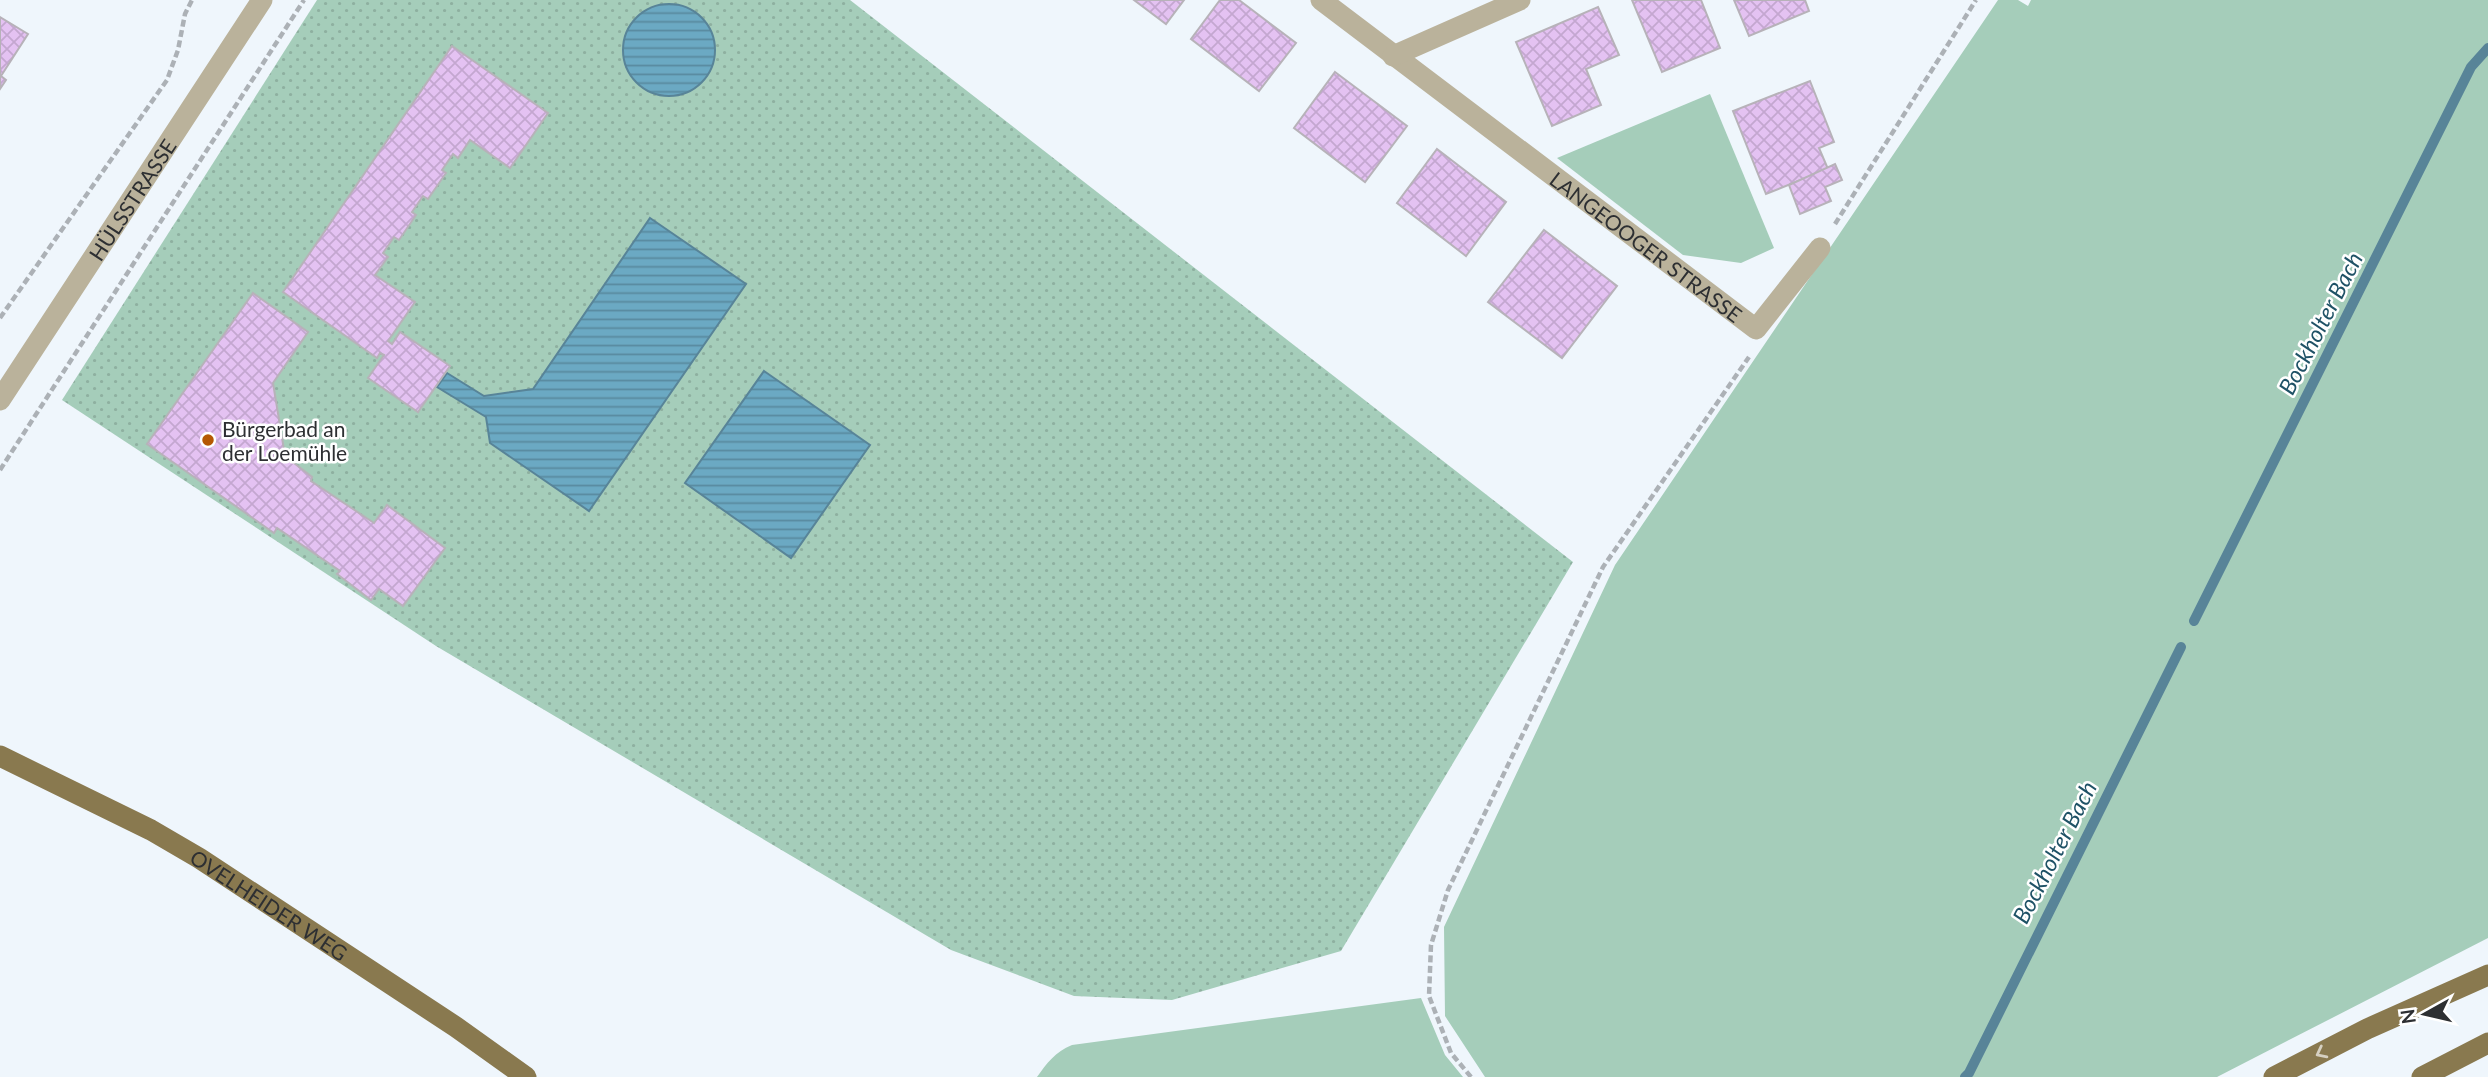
<svg xmlns="http://www.w3.org/2000/svg" width="2488" height="1077" viewBox="0 0 2488 1077" font-family="Lato,sans-serif">
	<style>
		.grass { fill: #a5cdba }
		.park { fill: url(#park-dots) }
		.water { fill: url(#water-rules); stroke: #588498; stroke-width: 2 }
		.lines { fill: none; stroke-linecap: round; stroke-linejoin: round }
		.stream { stroke: #588498; stroke-width: 10 }
		.building { fill: url(#building-cross-hatch); stroke: #b7b2b9; stroke-width: 2 }
		.path { stroke: #acb1b6; stroke-width: 4.5; stroke-dasharray: 7 3.5; stroke-linecap: butt }
		.minor { stroke: #bab29b; stroke-width: 21 }
		.major { stroke: #89794f; stroke-width: 21 }
		.oneway { stroke: #d6d0c1 }
		.poi-dot { fill: #b55803; stroke: #fff; stroke-width: 2.5 }
		.labels { text-anchor: middle; dominant-baseline: central; stroke-width: 5; stroke-linejoin: round; paint-order: stroke }
		.street-label { font-size: 21px; fill: #2d2f32; stroke: #fff }
		.poi-label { font-size: 21px; fill: #2d2f32; stroke: #fff; text-anchor: start }
		.water-label { font-size: 23px; font-style: italic; fill: #1f5266; stroke: #fff }
	</style>
	<defs>
		<pattern id="park-dots" width="8" height="8" patternUnits="userSpaceOnUse" patternTransform="scale(1.75)"><rect width="8" height="8" fill="#a5cdba"/><path d="M2 2h.1M6 6h.1" fill="none" stroke="#8eb0a0" stroke-width="1.8" stroke-linecap="round"/></pattern>
		<pattern id="water-rules" width="6" height="5" patternUnits="userSpaceOnUse" patternTransform="scale(1.75)"><rect width="6" height="5" fill="#6ba9c3"/><path d="M0 2.5h6" fill="none" stroke="#588a9f"/></pattern>
		<pattern id="building-cross-hatch" width="8" height="8" patternUnits="userSpaceOnUse" patternTransform="scale(1.75)"><rect width="8" height="8" fill="#e4c2f2"/><path d="M0 0l8 8M0 8l8-8" fill="none" stroke="#c4a7d0"/></pattern>
	</defs>
	<rect width="100%" height="100%" fill="#eff6fc"/>
	<!-- grass -->
	<g class="grass">
		<path d="M1998,0h20l10,6 3,-6h457v938l-271,139h-732l-40,-61 -1,-89 171,-362z"/>
		<path d="M1710,94l64,154 -33,15 -58,-8 -126,-97z"/>
		<path d="M1421,998l24,57 18,22h-426c10,-14 18,-25 35,-32z"/>
	</g>
	<!-- park -->
	<path class="park" d="M317,0h533l723,562 -232,389 -169,49 -98,-4 -123,-46 -515,-304 -374,-246z"/>
	<!-- water -->
	<g class="water">
		<circle cx="669" cy="50" r="46"/>
		<path d="M650,218l96,66 -157,227 -99,-68 -4,-26 -49,-30 10,-14 37,23 49,-7z"/>
		<path d="M764,371l106,74 -79,113 -106,-75z"/>
	</g>
	<g class="lines">
		<!-- stream -->
		<g class="stream">
			<path d="M2194,621l277,-554 17,-19"/>
			<path d="M1965,1077l4,-4 212,-426"/>
		</g>
	</g>
	<!-- building -->
	<g class="building">
		<path d="M1134,0h50l-18,24z"/>
		<path d="M1220,0h19l57,43 -37,48 -68,-52z"/>
		<path d="M1632,0h69l19,48 -58,24z"/>
		<path d="M1734,0h71l4,11 -60,25z"/>
		<path d="M1598,7l21,48 -33,14 15,36 -49,21 -36,-84z"/>
		<path d="M0,17l28,17 -27,42 5,4 -6,9z"/>
		<path d="M452,46l96,67 -38,55 -40,-28 -12,18 -5,-4 -11,16 4,3 -18,26 -5,-3 -11,16 4,3 -17,25 -5,-3 -11,16 5,4 -13,18 40,27 -27,39 4,3 8,-12 50,34 -32,46 -50,-34 16,-23 -4,-2 -3,5 -94,-66z"/>
		<path d="M1335,72l72,54 -42,56 -71,-54z"/>
		<path d="M1810,81l24,61 -15,6 9,21 -62,25 -33,-83z"/>
		<path d="M1437,149l69,53 -40,54 -69,-53z"/>
		<path d="M1835,164l7,16 -17,7 6,14 -31,13 -11,-29z"/>
		<path d="M1544,230l73,56 -55,72 -74,-56z"/>
		<path d="M253,293l55,39 -35,51 12,73 27,21 -1,4 63,42 13,-18 58,43 -42,58 -24,-17 -8,11 -34,-26 3,-3 -63,-43 -3,5 -127,-89z"/>
	</g>
	<g class="lines">
		<!-- path -->
		<g class="path">
			<path d="M1835,224l141,-224"/>
			<path d="M0,318l167,-238 11,-30 7,-36 7,-14"/>
			<path d="M0,470l304,-470"/>
			<path d="M1471,1077l-20,-24 -22,-57 2,-51 17,-55 155,-323 146,-210"/>
		</g>
		<!-- minor -->
		<g class="minor">
			<path id="s1" d="M1321,0l435,329 64,-81"/>
			<path d="M1393,56l127,-56"/>
			<path id="s2" d="M0,400l262,-400"/>
		</g>
		<!-- major -->
		<g class="major">
			<path id="s3" d="M0,756l151,74 48,28 257,169 70,50"/>
			<path d="M2274,1077l93,-48 121,-54"/>
			<path d="M2422,1077l66,-34"/>
		</g>
	</g>
	<!-- one-way arrows -->
	<defs><path id="oneway-chevron" d="M-2-3.5L2.5 0L-2 3.5" fill="none" stroke-width="1.6" stroke-linecap="round" stroke-linejoin="round" transform="scale(1.75)"/></defs>
	<use class="oneway" href="#oneway-chevron" transform="translate(2321 1053) rotate(153)"/>
	<!-- markers -->
	<circle class="poi-dot" cx="208" cy="440" r="7"/>
	<g class="labels">
		<!-- street labels -->
		<g class="street-label">
			<text stroke="none"><textPath href="#s2" startOffset="240">HÜLSSTRASSE</textPath></text>
			<text stroke="none"><textPath href="#s1" startOffset="408">LANGEOOGER STRASSE</textPath></text>
			<text stroke="none"><textPath href="#s3" startOffset="308">OVELHEIDER WEG</textPath></text>
		</g>
		<!-- poi labels -->
		<g class="poi-label">
			<text x="222" y="428">Bürgerbad an<tspan x="222" dy="24">der Loemühle</tspan></text>
		</g>
		<!-- water labels -->
		<g class="water-label">
			<text transform="translate(2320 323) rotate(-63)">Bockholter Bach</text>
			<text transform="translate(2054 852) rotate(-63)">Bockholter Bach</text>
		</g>
	</g>
	<!-- north arrow -->
	<g transform="translate(2425 1014) rotate(262)" stroke="#ffffff" stroke-width="5" paint-order="stroke">
	<path d="M0-5L12 26L0 18L-12 26Z" fill="#2d2f32"/>
	<text y="-10" font-size="19" font-weight="bold" text-anchor="middle" fill="#2d2f32">N</text>
	</g>
</svg>
